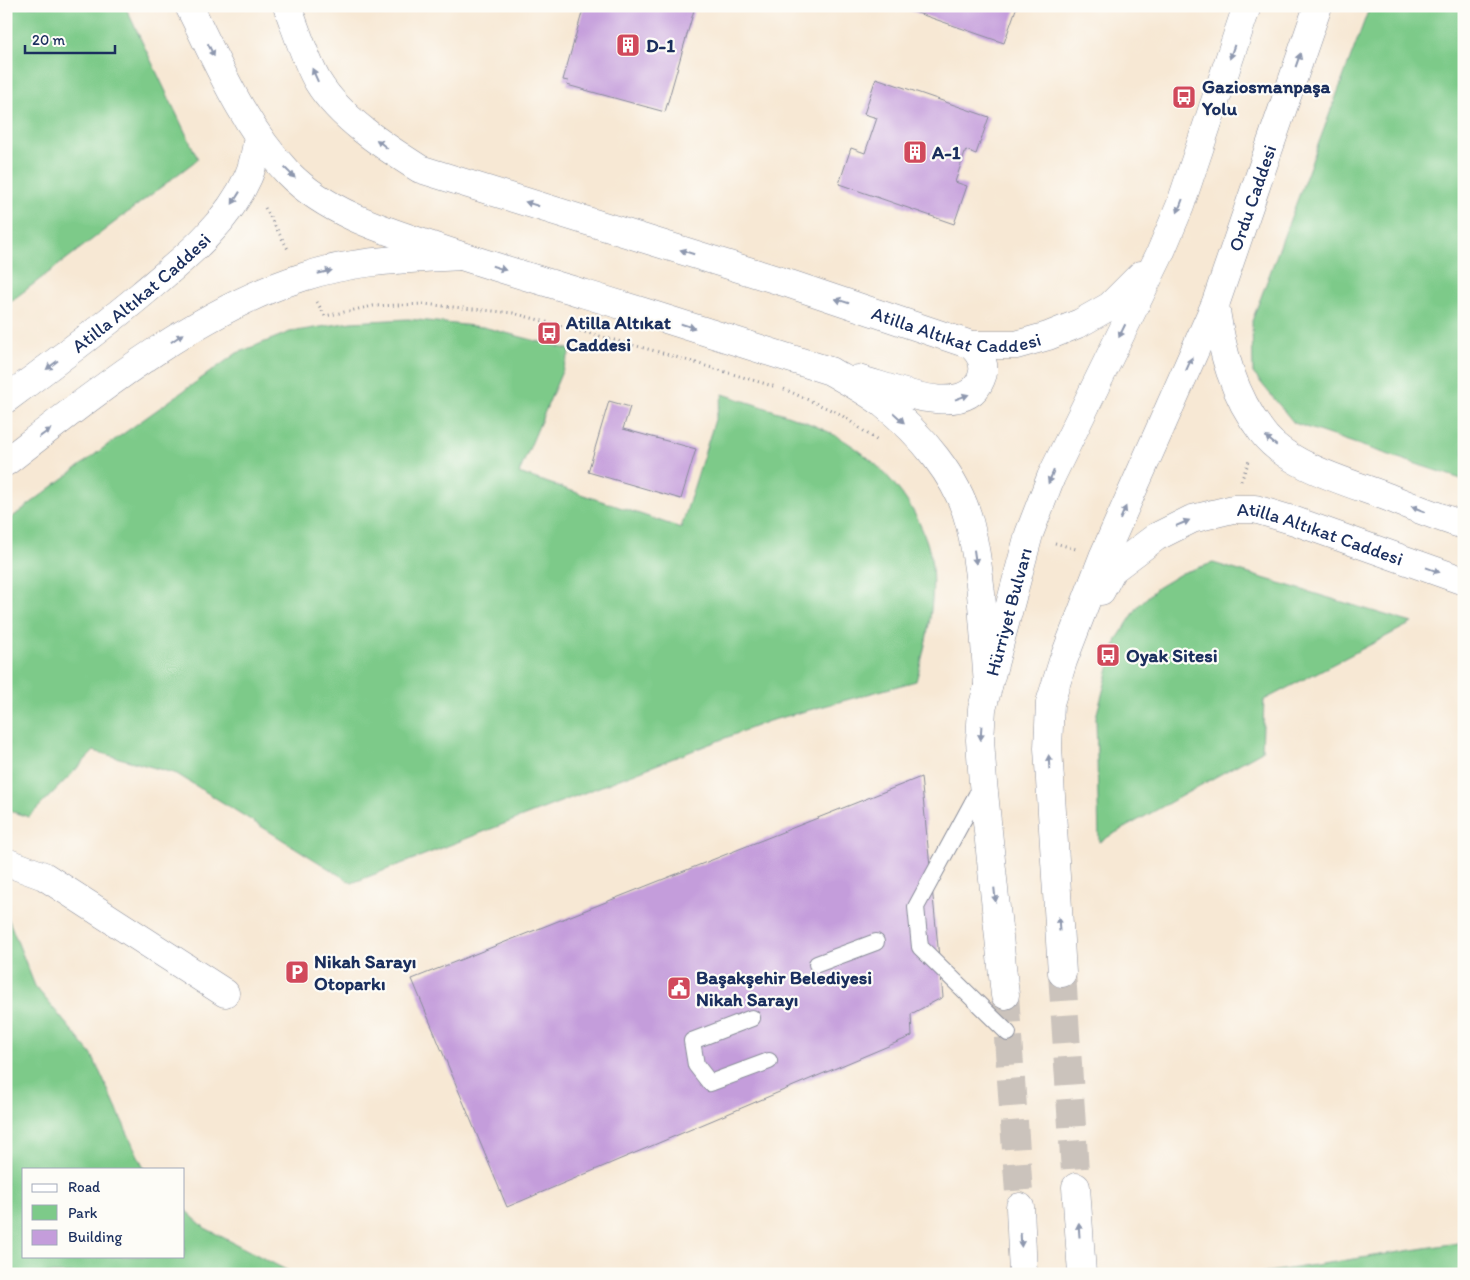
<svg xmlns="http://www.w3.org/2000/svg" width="1470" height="1280" viewBox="0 0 1470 1280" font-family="Itim,sans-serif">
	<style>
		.green { fill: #7dca89; stroke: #4c7c74 }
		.building { fill: #c49ddb }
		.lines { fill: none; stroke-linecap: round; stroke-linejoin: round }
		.primary-tunnel { stroke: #cbc3bc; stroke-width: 28; stroke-dasharray: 28 14; stroke-linecap: butt }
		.lane-casing { stroke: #898c99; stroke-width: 18 }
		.street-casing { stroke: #898c99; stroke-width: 29 }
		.secondary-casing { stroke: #898c99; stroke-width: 29 }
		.primary-casing { stroke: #898c99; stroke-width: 29 }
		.path { stroke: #898c99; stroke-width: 3; stroke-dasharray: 1 4; stroke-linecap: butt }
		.lane { stroke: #fff; stroke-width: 16 }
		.street { stroke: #fff; stroke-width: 28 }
		.secondary { stroke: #fff; stroke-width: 28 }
		.primary { stroke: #fff; stroke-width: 28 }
		.oneway { fill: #8d97ae }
		.labels { text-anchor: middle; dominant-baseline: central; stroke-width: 4.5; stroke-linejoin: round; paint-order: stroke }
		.poi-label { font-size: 19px; font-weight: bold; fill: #1b2f5e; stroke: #fdfcf7; text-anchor: start }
		.street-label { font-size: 19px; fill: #1b2f5e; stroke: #fdfcf7 }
	</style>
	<rect width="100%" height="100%" fill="#fdfcf7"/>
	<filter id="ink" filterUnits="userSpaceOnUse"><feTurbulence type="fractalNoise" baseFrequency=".02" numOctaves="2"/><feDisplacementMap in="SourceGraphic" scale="10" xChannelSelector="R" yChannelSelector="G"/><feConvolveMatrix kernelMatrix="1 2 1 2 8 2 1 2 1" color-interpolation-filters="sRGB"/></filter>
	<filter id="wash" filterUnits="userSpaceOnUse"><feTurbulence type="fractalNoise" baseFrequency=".0096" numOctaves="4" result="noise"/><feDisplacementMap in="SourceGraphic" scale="20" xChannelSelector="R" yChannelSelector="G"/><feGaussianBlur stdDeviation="1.12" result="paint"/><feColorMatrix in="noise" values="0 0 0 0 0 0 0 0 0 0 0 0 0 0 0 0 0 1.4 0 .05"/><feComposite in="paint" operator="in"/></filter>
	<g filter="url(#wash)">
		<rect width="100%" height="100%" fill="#f7e8d4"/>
		<!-- green -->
		<g class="green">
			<path d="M6,6h119l73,153 -192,146z"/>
			<path d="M1370,6h94v474l-170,-57 -41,-50 -1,-52z"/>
			<path d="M408,319l75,8 88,23 -52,123 162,55 42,-134c32,11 66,20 97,34 50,21 95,69 109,121 10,39 -2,93 -13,132l-147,40 -417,162 -175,-109 -83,-23 -65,66 -23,-7v-288l100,-76 131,-93 53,-21 61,-10z"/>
			<path d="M1213,563l199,60 -148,77 -2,51 -163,91 -3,-125 21,-78 22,-34 18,-17 25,-15z"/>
			<path d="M6,913l29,73 57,69 52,114h-120v87h160v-47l21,19 85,44 -284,2z"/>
			<path d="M1464,1242v32h-207z"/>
		</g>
		<g id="blocks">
			<!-- building -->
			<g class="building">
				<path d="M584,6h97l13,4 -29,102 -98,-27 1,-4 -5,-1z"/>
				<path d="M897,6h120l-13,37z"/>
				<path d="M876,78l113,39 -13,37 -10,-4 -11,32 12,4 -13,38 -115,-40 12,-36 14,5 12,-35 -13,-4z"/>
				<path d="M609,401l21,6 -7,22 73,20 -15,50 -93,-27z"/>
				<path d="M921,777l22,220 -32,17 1,22 -405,171 -95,-228z"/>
			</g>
		</g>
	</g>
	<g filter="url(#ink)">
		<use href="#blocks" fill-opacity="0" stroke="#898c99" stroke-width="1"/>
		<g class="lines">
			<!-- primary-tunnel -->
			<g class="primary-tunnel">
				<path d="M1062,973l14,214"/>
				<path d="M1005,995l15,212"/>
			</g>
			<!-- lane casing -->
			<g class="lane-casing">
				<g id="lane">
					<path d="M982,785l-66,122 4,40 88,86"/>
					<path d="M817,964l59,-22"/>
					<path d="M752,1018l-60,23 4,24 14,18 59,-22"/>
				</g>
			</g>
			<!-- street casing -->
			<g class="street-casing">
				<path id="street" d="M6,862l38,14 181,117"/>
			</g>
			<!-- secondary casing -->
			<g class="secondary-casing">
				<g id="secondary">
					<path id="s1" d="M6,399c46,-34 92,-68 136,-105 40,-34 84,-68 106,-117 6,-13 8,-27 10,-41"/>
					<path d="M6,462c88,-68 190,-151 297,-185 51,-17 104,-18 157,-21"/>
				</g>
			</g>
			<!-- primary casing -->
			<g class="primary-casing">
				<g id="primary">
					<path d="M189,6c29,58 54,119 99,167 37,38 92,56 141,72 51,18 104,33 156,49 82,25 164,51 245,77 17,10 37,20 52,32 38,30 77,75 88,122 12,48 14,110 18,160"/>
					<path id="s2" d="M287,6c9,23 19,56 31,76 22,36 67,65 102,87l370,115 181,61h45l32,-9 32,-13 30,-17 31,-31"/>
					<path d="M1215,305c7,46 18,90 47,127 25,34 86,50 123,64 26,10 52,21 79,29"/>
					<path d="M858,379c32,8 106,42 123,0 6,-13 0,-25 -10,-34"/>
					<path id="s3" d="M1101,591l11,-21 44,-33 36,-18 41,-10h22l40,12 169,60"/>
					<path id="s4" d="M1062,973l-14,-225 2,-45 13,-42 40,-104 112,-252 103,-299"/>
					<path id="s5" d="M1005,995l-22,-212 -3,-43 2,-31 47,-175 22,-57 108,-221 21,-50 67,-200"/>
					<path d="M1076,1187l6,87"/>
					<path d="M1020,1207l3,67"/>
				</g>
			</g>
			<!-- path -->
			<g class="path">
				<path d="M265,208l24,43"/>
				<path d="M317,302l8,14 48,-10 51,-2 89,9 146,39 117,35"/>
				<path d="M784,389l56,25 39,28"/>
				<path d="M1241,481l8,-20"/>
				<path d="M1055,543l21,6"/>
			</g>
			<!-- lane -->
			<use href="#lane" class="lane"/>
			<!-- street -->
			<use href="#street" class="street"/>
			<!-- secondary -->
			<use href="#secondary" class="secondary"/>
			<!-- primary -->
			<use href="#primary" class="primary"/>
		</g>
		<!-- one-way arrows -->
		<defs><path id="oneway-solid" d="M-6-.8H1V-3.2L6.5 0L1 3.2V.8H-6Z" transform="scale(1.25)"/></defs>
		<g class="oneway">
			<use href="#oneway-solid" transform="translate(211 50) rotate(64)"/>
			<use href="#oneway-solid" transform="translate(1232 52) rotate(109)"/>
			<use href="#oneway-solid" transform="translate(1298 60) rotate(-71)"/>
			<use href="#oneway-solid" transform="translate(315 75) rotate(-114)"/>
			<use href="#oneway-solid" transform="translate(382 144) rotate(-141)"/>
			<use href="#oneway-solid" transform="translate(290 173) rotate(45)"/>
			<use href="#oneway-solid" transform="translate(236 198) rotate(122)"/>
			<use href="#oneway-solid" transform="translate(532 204) rotate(-163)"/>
			<use href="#oneway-solid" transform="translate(1180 206) rotate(111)"/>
			<use href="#oneway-solid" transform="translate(687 252) rotate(-163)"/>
			<use href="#oneway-solid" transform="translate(499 268) rotate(17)"/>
			<use href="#oneway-solid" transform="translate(325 272) rotate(-13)"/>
			<use href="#oneway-solid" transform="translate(842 301) rotate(-162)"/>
			<use href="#oneway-solid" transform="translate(688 326) rotate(18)"/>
			<use href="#oneway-solid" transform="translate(1122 331) rotate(116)"/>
			<use href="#oneway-solid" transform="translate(177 338) rotate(-35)"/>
			<use href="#oneway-solid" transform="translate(1189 364) rotate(-66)"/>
			<use href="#oneway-solid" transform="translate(52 365) rotate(143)"/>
			<use href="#oneway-solid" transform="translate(962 397) rotate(-20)"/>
			<use href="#oneway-solid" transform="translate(899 418) rotate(43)"/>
			<use href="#oneway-solid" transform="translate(45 433) rotate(-36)"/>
			<use href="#oneway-solid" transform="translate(1271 441) rotate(-140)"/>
			<use href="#oneway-solid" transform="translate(1051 477) rotate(113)"/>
			<use href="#oneway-solid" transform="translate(1418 509) rotate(-159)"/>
			<use href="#oneway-solid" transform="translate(1123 513) rotate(-66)"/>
			<use href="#oneway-solid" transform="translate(1183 523) rotate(-23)"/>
			<use href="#oneway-solid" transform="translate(975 557) rotate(82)"/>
			<use href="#oneway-solid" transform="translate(1433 570) rotate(20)"/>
			<use href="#oneway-solid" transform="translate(981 733) rotate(93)"/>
			<use href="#oneway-solid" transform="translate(1049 762) rotate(-93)"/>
			<use href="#oneway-solid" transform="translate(995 895) rotate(84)"/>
			<use href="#oneway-solid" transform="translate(1059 924) rotate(-94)"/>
			<use href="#oneway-solid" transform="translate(1079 1230) rotate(-94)"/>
			<use href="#oneway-solid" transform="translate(1021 1240) rotate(87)"/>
		</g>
	</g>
	<!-- icons -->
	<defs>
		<g id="building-square" transform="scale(1.25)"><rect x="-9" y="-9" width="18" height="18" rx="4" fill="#d1495b" stroke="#fdfcf7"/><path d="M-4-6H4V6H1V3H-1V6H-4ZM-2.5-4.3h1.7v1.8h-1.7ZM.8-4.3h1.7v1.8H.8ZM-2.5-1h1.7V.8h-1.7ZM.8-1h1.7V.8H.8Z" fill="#fff"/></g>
		<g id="bus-square" transform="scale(1.25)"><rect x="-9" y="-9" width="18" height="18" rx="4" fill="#d1495b" stroke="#fdfcf7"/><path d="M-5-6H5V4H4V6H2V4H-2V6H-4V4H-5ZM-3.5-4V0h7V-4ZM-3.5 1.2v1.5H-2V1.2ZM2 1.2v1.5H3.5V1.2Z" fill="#fff"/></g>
		<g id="parking-square" transform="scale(1.25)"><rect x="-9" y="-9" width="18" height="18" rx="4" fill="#d1495b" stroke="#fdfcf7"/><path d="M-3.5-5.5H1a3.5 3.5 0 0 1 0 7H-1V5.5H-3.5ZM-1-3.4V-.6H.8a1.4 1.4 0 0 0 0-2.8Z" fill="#fff"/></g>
		<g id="civic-square" transform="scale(1.25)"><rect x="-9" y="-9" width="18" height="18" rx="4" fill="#d1495b" stroke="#fdfcf7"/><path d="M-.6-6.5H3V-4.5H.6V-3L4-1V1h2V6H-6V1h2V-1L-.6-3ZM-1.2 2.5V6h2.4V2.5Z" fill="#fff"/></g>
	</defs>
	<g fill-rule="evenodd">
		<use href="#building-square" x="628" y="45"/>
		<use href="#bus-square" x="1184" y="97"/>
		<use href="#building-square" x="915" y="152"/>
		<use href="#bus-square" x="549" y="333"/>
		<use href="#bus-square" x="1108" y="655"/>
		<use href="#parking-square" x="297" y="972"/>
		<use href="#civic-square" x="679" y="988"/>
	</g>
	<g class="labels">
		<!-- poi labels -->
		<g class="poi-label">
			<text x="646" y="45">D-1</text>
			<text x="1202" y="86">Gaziosmanpaşa<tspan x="1202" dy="22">Yolu</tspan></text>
			<text x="932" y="152">A-1</text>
			<text x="566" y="322">Atilla Altıkat<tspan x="566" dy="22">Caddesi</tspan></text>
			<text x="1126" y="655">Oyak Sitesi</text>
			<text x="314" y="961">Nikah Sarayı<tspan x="314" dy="22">Otoparkı</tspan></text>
			<text x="696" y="977">Başakşehir Belediyesi<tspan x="696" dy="22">Nikah Sarayı</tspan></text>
		</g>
		<!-- street labels -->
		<g class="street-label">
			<text stroke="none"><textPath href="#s4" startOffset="815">Ordu Caddesi</textPath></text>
			<text stroke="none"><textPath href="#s1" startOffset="172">Atilla Altıkat Caddesi</textPath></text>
			<text stroke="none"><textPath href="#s2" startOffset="779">Atilla Altıkat Caddesi</textPath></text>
			<text stroke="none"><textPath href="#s3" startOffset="252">Atilla Altıkat Caddesi</textPath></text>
			<text stroke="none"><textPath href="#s5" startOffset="388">Hürriyet Bulvarı</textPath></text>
		</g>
	</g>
	<!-- margin -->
	<rect width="1470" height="1280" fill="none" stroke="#fdfcf7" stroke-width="25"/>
	<!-- legend -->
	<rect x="22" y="1168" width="162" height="90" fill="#fdfcf7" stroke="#a3aaba"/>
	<rect x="32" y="1184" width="25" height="8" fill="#ffffff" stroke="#a3aaba"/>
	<text x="68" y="1192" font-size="15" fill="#1b2f5e">Road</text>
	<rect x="32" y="1205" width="25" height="15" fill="#7dca89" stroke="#a3aaba"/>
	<text x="68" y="1218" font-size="15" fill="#1b2f5e">Park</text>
	<rect x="32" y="1230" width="25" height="15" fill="#c49ddb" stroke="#a3aaba"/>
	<text x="68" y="1242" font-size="15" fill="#1b2f5e">Building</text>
	<!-- scale -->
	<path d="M25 45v8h90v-8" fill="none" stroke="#1b2f5e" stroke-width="2.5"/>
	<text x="32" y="45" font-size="15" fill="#1b2f5e" stroke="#fdfcf7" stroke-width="4" paint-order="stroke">20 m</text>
</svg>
